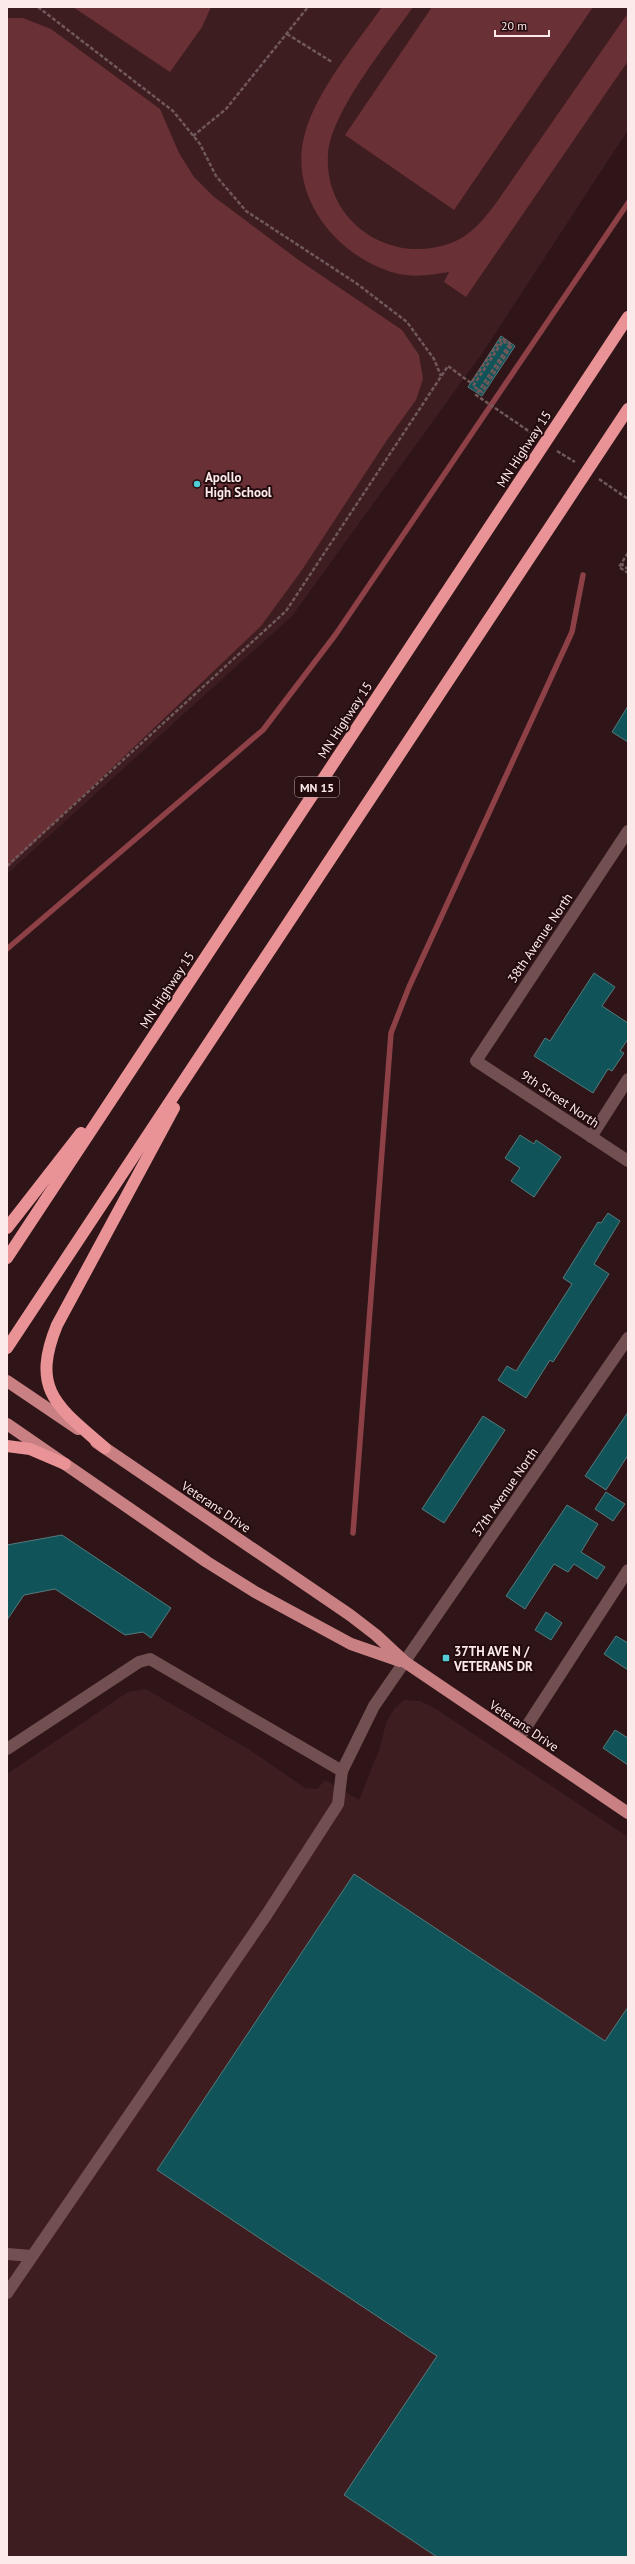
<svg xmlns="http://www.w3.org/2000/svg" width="635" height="2564" viewBox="0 0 635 2564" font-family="'PT Sans',sans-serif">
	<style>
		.built { fill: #3e1d20 }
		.green { fill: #693035 }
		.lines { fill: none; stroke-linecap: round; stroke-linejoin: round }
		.stream { stroke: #8e4047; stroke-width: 5.5 }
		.building { fill: #105459; stroke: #557a7d }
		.path { stroke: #71595a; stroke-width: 2.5; stroke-dasharray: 4 2; stroke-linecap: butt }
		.minor { stroke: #724f51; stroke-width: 12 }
		.major { stroke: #c88083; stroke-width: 12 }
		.highway { stroke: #ea9397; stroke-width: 12 }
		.poi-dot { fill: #52ccd6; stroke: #240c0e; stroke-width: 1.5 }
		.labels { text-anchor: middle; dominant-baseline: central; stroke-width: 4; stroke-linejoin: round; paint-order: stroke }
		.shield { fill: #240c0e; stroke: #bba7a7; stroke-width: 1 }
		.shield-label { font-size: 12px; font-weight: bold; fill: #fce9e9 }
		.street-label { font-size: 13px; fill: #fce9e9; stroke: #240c0e }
		.poi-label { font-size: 13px; font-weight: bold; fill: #fce9e9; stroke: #240c0e; text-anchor: start }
	</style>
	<rect width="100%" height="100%" fill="#2f1517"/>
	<!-- built -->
	<g class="built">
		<path d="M7,7h621v123l-145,222 -191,264 -285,258z"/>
		<path d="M146,1689l104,61 55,38 12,1 8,-9 34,20 21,-53 6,-24 8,-14 10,-9 16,1 16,8 192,128v720h-621v-783l121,-82z"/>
	</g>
	<!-- green -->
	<g class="green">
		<path d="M73,7h138l-9,20 -32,45z"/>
		<path d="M382,7h31c-25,36 -83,106 -85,148 -4,66 62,111 123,88 19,-7 31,-22 43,-37l134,-193v48l-162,236 -22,-15 5,-10c-17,3 -36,6 -54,1 -58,-16 -108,-77 -90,-140 12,-43 51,-89 77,-126z"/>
		<path d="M432,7h161l-139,203 -109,-75z"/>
		<path d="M7,18h16l28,11 109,80 19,44 15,24 19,19 87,65 102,69 17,25 4,24 -7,21 -29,40 -85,130 -41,56 -254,242z"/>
	</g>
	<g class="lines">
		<!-- stream -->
		<g class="stream">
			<path d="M7,949l256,-219 73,-96 292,-431"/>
			<path d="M353,1533l38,-500 18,-46 163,-355 11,-57"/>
		</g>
	</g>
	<!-- building -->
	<g class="building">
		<path d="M501,336l14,10 -33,50 -14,-9z"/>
		<path d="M628,706v36l-16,-10z"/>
		<path d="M594,973l21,14 -13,19 26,17v16l-8,12 4,2 -12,18 -4,-2 -15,24 -59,-37 11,-18 5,3z"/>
		<path d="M520,1135l14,9 2,-4 25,17 -27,40 -23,-16 9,-13 -15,-10z"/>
		<path d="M608,1213l12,8 -26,43 15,10 -56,88 -3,-2 -24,38 -28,-18 9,-14 9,5 56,-87 -9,-6 35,-56 3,1z"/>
		<path d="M628,1412v43l-22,35 -21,-14z"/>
		<path d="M483,1416l22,14 -61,93 -22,-14z"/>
		<path d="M606,1492l19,12 -12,17 -18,-12z"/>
		<path d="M567,1505l31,19 -17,28 24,15 -8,12 -23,-15 -6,8 -14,-8 -29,45 -19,-13z"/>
		<path d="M62,1535l109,73 -20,30 -8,-6 -18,3 -70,-46 -31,6 -17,25v-75z"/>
		<path d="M546,1612l16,11 -11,17 -16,-10z"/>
		<path d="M616,1636l12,7v27l-24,-16z"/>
		<path d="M615,1730l13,8v27l-25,-17z"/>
		<path d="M354,1874l251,167 23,-34v550h-191l-93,-62 93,-139 -280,-186z"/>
	</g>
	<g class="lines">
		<!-- path -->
		<g class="path">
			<path d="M38,7l135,104 27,33 16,32 30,35 110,72 51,39 27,37 7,17"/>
			<path d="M287,34l45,28"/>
			<path d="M193,136l33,-27 82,-102"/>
			<path d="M557,451l18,11"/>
			<path d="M599,479l29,20"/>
			<path d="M628,553l-9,14 9,6"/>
			<path d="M623,563l-1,2 6,4"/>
			<path d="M7,866l279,-255 162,-245 23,17 31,-45 10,7 -30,47 -9,-6 30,-45 6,4 -29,44 -4,6 57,39"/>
		</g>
		<!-- minor -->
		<g class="minor">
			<path d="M628,831l-152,230 152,100"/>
			<path d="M591,1137l37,-58"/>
			<path d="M519,1738l109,-168"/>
			<path d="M7,1749l132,-87 11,-3 192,112 32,-65 254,-368"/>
			<path d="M7,2254l25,2"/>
			<path d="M7,2293l260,-379 71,-110 4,-33"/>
		</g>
		<!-- major -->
		<g class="major">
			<path d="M7,1381l71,48"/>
			<path d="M7,1424l200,138 48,30 96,52 49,17"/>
			<path d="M96,1442l254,173 26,20 29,27 223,151"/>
		</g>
		<!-- highway -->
		<g class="highway">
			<path d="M7,1228l74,-95"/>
			<path d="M7,1258l621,-941"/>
			<path d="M7,1348l621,-939"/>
			<path d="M7,1446l23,3 35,15"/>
			<path d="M105,1448c-47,-41 -75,-57 -48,-123l117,-217"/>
		</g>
	</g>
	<!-- markers -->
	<g class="poi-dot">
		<circle cx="197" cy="484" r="4"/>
		<rect x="442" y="1654" width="8" height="8" rx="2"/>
	</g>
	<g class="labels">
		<!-- shield labels -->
		<rect class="shield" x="295" y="777" width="44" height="20" rx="3"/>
		<g class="shield-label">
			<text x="317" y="787">MN 15</text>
		</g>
		<!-- street labels -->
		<g class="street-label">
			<text transform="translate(524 449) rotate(-57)">MN Highway 15</text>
			<text transform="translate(345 720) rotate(-57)">MN Highway 15</text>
			<text transform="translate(540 938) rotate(-56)">38th Avenue North</text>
			<text transform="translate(167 990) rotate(-57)">MN Highway 15</text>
			<text transform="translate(560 1099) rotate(34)">9th Street North</text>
			<text transform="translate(505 1492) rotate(-55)">37th Avenue North</text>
			<text transform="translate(216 1507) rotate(34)">Veterans Drive</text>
			<text transform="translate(524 1726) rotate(34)">Veterans Drive</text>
		</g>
		<!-- poi labels -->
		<g class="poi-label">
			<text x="205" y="477">Apollo<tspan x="205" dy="15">High School</tspan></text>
			<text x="454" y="1651">37TH AVE N /<tspan x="454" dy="15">VETERANS DR</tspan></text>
		</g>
	</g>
	<!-- border -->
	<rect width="635" height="2564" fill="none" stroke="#fce9e9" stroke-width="16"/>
	<!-- scale -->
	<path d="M495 30v6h54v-6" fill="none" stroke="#fce9e9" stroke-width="2"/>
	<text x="501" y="30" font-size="12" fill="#fce9e9" stroke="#240c0e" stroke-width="3" paint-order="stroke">20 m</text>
</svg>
